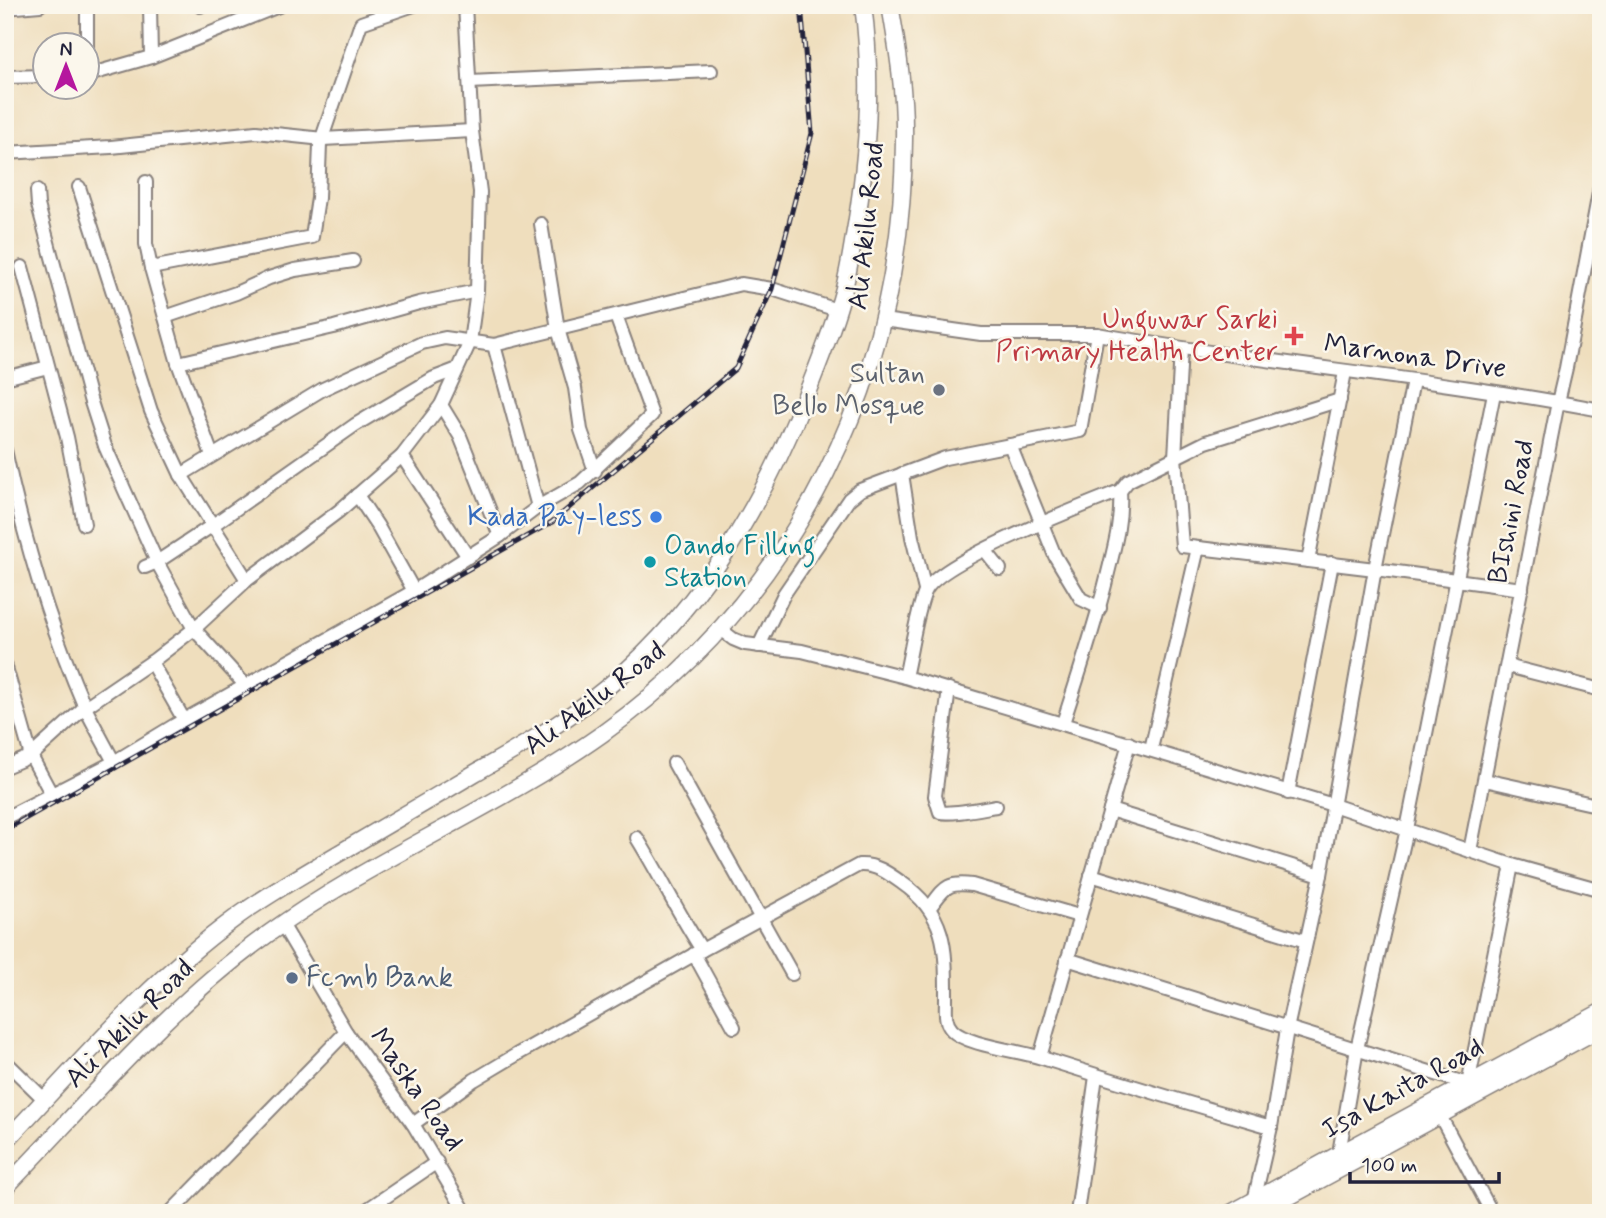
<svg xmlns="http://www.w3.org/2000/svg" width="1606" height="1218" viewBox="0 0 1606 1218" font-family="Mynerve,sans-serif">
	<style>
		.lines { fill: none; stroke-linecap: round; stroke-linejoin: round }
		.minor-casing { stroke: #88807c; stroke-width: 16 }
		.major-casing { stroke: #88807c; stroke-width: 19 }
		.minor { stroke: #fff; stroke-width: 12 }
		.major { stroke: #fff; stroke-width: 16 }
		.rail-casing { stroke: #22223b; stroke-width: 5 }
		.rail { stroke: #fbf7ec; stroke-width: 2.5; stroke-dasharray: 8; stroke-linecap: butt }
		.health-dot { fill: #e0444e; stroke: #fbf7ec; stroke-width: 2.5 }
		.worship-dot { fill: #6b7280; stroke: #fbf7ec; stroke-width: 2.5 }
		.shop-dot { fill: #3f7fe0; stroke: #fbf7ec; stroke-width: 2.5 }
		.culture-dot { fill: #0f9aa8; stroke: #fbf7ec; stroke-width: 2.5 }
		.service-dot { fill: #5c6f8a; stroke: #fbf7ec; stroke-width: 2.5 }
		.labels { text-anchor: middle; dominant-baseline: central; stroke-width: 5; stroke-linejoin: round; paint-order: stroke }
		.street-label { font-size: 28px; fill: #22223b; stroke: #fbf7ec }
		.health-label { font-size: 28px; fill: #be3a42; stroke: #fbf7ec; text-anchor: end }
		.worship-label { font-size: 28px; fill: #5b616d; stroke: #fbf7ec; text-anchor: end }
		.shop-label { font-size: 28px; fill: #366cbe; stroke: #fbf7ec; text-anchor: end }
		.culture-label { font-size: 28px; fill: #0d838f; stroke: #fbf7ec; text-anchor: start }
		.service-label { font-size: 28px; fill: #4e5e75; stroke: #fbf7ec; text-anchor: start }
	</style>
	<rect width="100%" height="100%" fill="#fbf7ec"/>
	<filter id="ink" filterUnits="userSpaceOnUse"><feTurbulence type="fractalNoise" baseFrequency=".0143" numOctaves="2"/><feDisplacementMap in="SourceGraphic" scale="14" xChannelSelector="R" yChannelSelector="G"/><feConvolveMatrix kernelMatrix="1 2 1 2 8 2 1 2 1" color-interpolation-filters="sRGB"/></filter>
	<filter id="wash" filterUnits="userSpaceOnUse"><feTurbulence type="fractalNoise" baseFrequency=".00686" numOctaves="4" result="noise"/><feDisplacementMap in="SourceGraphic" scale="28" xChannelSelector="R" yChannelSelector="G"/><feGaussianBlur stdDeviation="1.57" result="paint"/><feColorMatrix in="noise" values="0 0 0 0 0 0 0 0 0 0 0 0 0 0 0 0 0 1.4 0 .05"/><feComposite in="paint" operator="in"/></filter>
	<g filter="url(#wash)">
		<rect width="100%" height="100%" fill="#efdebd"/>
	</g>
	<g filter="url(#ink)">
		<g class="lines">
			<!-- minor casing -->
			<g class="minor-casing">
				<g id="minor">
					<path d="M150,5l1,52"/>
					<path d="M200,5v1"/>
					<path d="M5,8l35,-3"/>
					<path d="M87,46v-41"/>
					<path d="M88,75l63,-18 130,-52"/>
					<path d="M5,77l41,-1"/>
					<path d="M470,82l241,-11"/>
					<path d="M5,153l106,-6 145,-15 67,7 149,-8"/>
					<path d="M146,182v62l5,24 27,95 34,92"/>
					<path d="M79,187l72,224 30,64 66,105"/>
					<path d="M37,191l1,14 52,194 15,47 20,45 32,71 37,67 53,58"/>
					<path d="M541,224l17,105 17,59 6,42 14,41"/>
					<path d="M22,267l45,170 17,87"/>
					<path d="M151,268l161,-31 6,-39 2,-54 41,-121 53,-18"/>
					<path d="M165,317l71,-24 33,-15 26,-8 58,-9"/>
					<path d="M1097,334c167,30 337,44 504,76"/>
					<path d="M494,345l44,162"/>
					<path d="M1181,349l-6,108 7,89 193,23 147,20"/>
					<path d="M178,363l156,-36 85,-24 58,-12"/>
					<path d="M5,378l43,-11"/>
					<path d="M441,405l19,31 40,100"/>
					<path d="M1010,445l45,111 26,43 19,9"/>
					<path d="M5,450c18,86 44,174 79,255 9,19 20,38 30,57"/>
					<path d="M402,456l66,101"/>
					<path d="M902,474l10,63 13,53"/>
					<path d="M181,475l142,-86 99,-46 23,-5 49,7 247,-61 31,5 65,21"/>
					<path d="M357,495l20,30 37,66"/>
					<path d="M985,550l15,19"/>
					<path d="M1308,561l37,-189"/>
					<path d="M145,567l12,-5 56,-37 142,-100 79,-47 21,-8"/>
					<path d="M720,629l13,10 12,5 57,7 103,26 428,128 179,60 89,25"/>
					<path d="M759,646l25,-52 65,-95 11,-9 85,-32 135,-27 17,-97h-116l-98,-14"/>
					<path d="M151,662l33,58"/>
					<path d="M5,664l26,92 21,39"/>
					<path d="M1507,666l94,24"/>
					<path d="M905,677c6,-25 11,-63 20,-85 12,-30 160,-87 195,-101l8,-10 78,-39 134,-42"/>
					<path d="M949,689l-14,107 5,16c11,3 43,-4 56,-6"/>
					<path d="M1063,723c16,-49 32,-97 44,-146 7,-29 15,-56 13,-86"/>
					<path d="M1151,749l47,-201"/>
					<path d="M674,763l118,211"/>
					<path d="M5,767l26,-11 54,-49 69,-47 40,-31 53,-49 92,-69 63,-55 39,-51 29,-63 7,-51 3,-99 -8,-61 -7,-126"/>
					<path d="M1485,780l116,26"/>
					<path d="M1288,793l44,-230"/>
					<path d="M1110,810l211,65"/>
					<path d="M5,818l109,-56 61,-37 239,-134 86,-55 38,-29 42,-24 72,-68 -36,-99"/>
					<path d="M637,838c23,37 41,75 65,112"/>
					<path d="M1470,851l88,-449 8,-34 35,-186"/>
					<path d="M1091,875l215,66"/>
					<path d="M930,907c15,-19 16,-25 42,-22l107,31"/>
					<path d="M282,924l64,108 67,92 53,89"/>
					<path d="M694,954l40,73"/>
					<path d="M1067,959l401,125"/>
					<path d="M1040,1057l89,-314"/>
					<path d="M5,1061l40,39"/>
					<path d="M1466,1085l2,-1 44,-219"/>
					<path d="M1439,1114l53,99"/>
					<path d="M413,1124l61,-44 42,-25 186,-105 157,-85c17,-1 29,8 43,18 45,31 44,66 44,116 0,11 -2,23 6,31 13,15 69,21 90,28 76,24 152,47 229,69"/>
					<path d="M1339,1153l18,-104 50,-220 87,-436"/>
					<path d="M1254,1201l17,-74 16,-98 34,-154 54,-306 38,-188"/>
					<path d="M170,1213l176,-181"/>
					<path d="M362,1213l75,-51"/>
					<path d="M1077,1213l19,-137"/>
				</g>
			</g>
			<!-- major casing -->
			<g class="major-casing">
				<g id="major">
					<path d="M5,1142c73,-77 143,-160 229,-223 28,-21 60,-39 90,-57 51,-30 101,-59 151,-89 40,-23 80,-45 116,-73 103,-78 169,-190 216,-307 13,-33 27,-67 36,-101 6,-21 9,-45 13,-67 12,-73 17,-146 7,-220"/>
					<path d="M5,1188c84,-87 164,-183 263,-254 105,-76 228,-125 334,-200 195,-139 301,-357 302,-594 1,-45 -6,-90 -14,-135"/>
					<path d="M1231,1213l370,-201"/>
					<path d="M1259,1213l342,-185"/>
				</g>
			</g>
			<!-- minor -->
			<use href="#minor" class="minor"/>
			<!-- major -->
			<use href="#major" class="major"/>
			<!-- rail casing -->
			<g class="rail-casing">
				<path id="rail" d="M5,830l547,-308 184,-154 36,-79 40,-156 -11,-128"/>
			</g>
			<!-- rail -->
			<use href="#rail" class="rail"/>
		</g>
	</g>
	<!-- markers -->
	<path class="health-dot" d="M1290.5 325.5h7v7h7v7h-7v7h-7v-7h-7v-7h7z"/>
	<circle class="worship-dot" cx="939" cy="390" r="7"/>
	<circle class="shop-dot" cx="656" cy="517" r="7"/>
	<circle class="culture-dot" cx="650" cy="562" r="7"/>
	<circle class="service-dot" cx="292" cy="978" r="7"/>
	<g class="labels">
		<!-- street labels -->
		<g class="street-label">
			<text transform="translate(867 226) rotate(-84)">Ali Akilu Road</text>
			<text transform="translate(1415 357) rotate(8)">Marnona Drive</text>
			<text transform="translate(1512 512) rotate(-79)">BIshini Road</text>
			<text transform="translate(595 699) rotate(-37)">Ali Akilu Road</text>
			<text transform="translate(130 1024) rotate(-45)">Ali Akilu Road</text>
			<text transform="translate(1403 1089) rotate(-29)">Isa Kaita Road</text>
			<text transform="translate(416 1090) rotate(55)">Maska Road</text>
		</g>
		<!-- health labels -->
		<g class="health-label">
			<text x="1278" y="320">Unguwar Sarki<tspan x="1278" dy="32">Primary Health Center</tspan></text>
		</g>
		<!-- worship labels -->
		<g class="worship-label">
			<text x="925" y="374">Sultan<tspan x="925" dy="32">Bello Mosque</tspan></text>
		</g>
		<!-- shop labels -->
		<g class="shop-label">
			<text x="642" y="517">Kada Pay-less</text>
		</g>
		<!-- culture labels -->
		<g class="culture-label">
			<text x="664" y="546">Oando Filling<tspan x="664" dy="32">Station</tspan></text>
		</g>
		<!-- service labels -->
		<g class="service-label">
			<text x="306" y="978">Fcmb Bank</text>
		</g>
	</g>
	<!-- margin -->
	<rect width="1606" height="1218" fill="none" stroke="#fbf7ec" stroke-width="28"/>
	<!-- north arrow -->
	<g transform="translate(66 66)"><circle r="33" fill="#fbf7ec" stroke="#a4a2a5" stroke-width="2"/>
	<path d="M0-5L12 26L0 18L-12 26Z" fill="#b5179e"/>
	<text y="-10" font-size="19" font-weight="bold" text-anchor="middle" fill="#22223b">N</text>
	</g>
	<!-- scale -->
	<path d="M1350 1172v10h149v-10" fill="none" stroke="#22223b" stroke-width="3.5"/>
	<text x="1361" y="1172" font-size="21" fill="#22223b" stroke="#fbf7ec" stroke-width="5" paint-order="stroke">100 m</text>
</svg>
